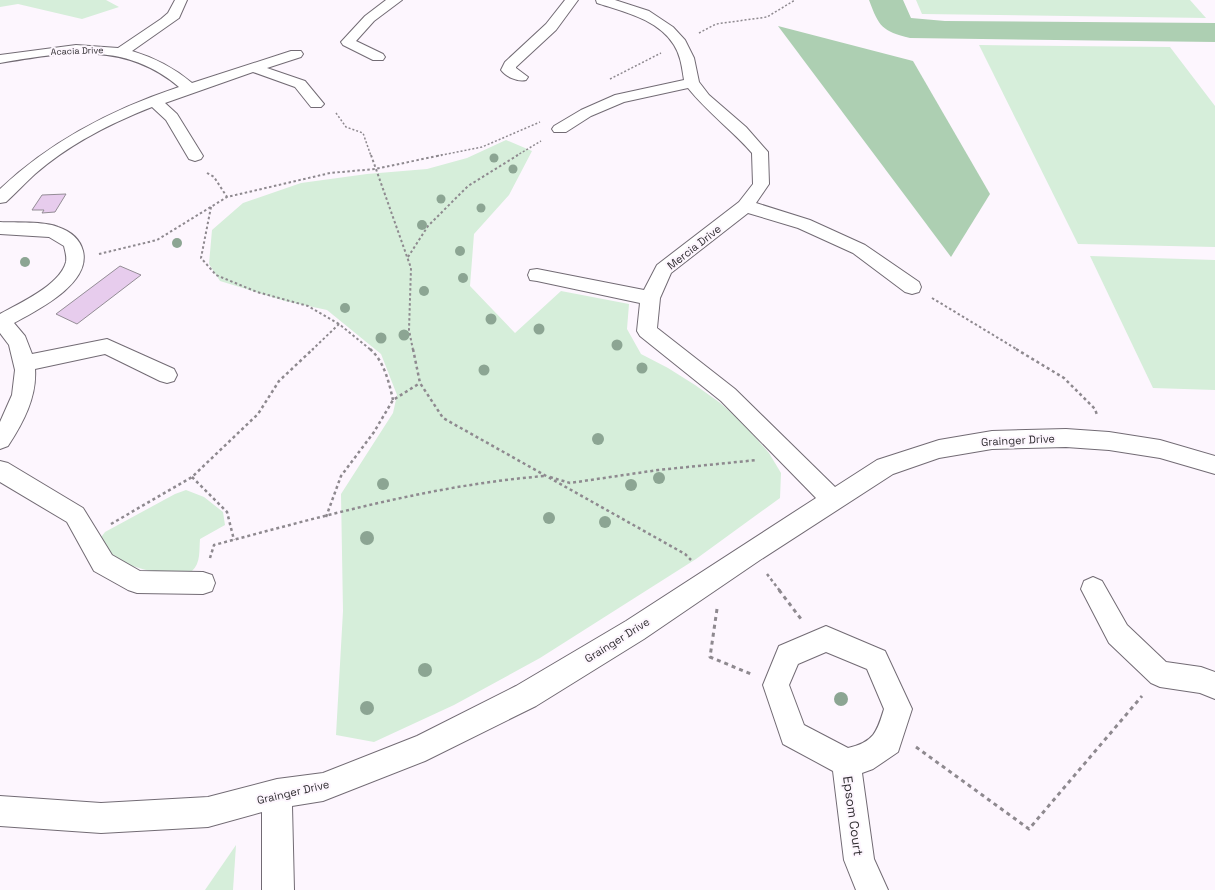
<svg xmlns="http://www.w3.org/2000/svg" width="1215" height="890" viewBox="0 0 1215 890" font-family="'Space Grotesk',sans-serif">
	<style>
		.green { fill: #d6eeda }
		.forest { fill: #adcfb2 }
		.building { fill: #e7cced; stroke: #948d96 }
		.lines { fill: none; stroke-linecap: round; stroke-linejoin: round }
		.minor-casing { stroke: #726b74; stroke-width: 2 }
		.path-far3 { stroke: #8e898f; stroke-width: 1.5; stroke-dasharray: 2 2; stroke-linecap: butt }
		.path-far2 { stroke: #8e898f; stroke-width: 2; stroke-dasharray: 2.5 2.5; stroke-linecap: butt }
		.path-far1 { stroke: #8e898f; stroke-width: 2.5; stroke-dasharray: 3 3; stroke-linecap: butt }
		.path { stroke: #8e898f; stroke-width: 3; stroke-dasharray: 4 4; stroke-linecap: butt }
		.minor { fill: #fff; fill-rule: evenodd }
		.tree { fill: #8ca593 }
		.labels { text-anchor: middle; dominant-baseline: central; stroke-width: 4; stroke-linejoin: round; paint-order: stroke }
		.far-street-label { font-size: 9px; fill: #312e32; stroke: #fdf6fe }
		.street-label { font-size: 11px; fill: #312e32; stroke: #fdf6fe }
		.near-street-label { font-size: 13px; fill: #312e32; stroke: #fdf6fe }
	</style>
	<rect width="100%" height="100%" fill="#fdf6fe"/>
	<!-- green -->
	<g class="green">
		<path d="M0,0h106l13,7 -37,12 -64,-15 -18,3z"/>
		<path d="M916,0h274l16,18 -284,-4z"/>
		<path d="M979,45l191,2 45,59v141l-137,-3z"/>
		<path d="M506,140l26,11 -23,44 -35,39 -4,52 45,47 46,-42 68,13 -2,25 14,25 27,14 27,17 24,17 23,20 27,31 12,20 -1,25 -84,61 -156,99 -86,47 -80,37 -38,-7 7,-124 -2,-117 52,-81 4,-18 -16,-41 -54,-44 -42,-9 -65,-20 -11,-17 3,-34 31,-27 58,-20 66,-9 60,-5 40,-11z"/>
		<path d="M1090,256l125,4v130l-62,-2z"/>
		<path d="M186,490l18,7 19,15 2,13 -25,14c-1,11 1,24 -8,32 -13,10 -71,-5 -82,-16 -4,-4 -8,-11 -11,-15l6,-8 70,-38z"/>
		<path d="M236,845l-3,45h-28z"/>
	</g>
	<!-- forest -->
	<g class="forest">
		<path d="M869,0h34l8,18 34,3 270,2v19l-305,-4c-28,-7 -31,-11 -41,-38z"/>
		<path d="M778,26l135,35 77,133 -39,63z"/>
	</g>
	<!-- building -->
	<g class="building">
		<path d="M66,194l-11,18 -13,1 2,-3h-12l10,-15z"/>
		<path d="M120,266l21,9 -64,49 -21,-10z"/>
	</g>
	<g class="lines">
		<!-- minor casing -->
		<g class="minor-casing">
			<g id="minor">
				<path d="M175,0h12l-8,18 -47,33c23,7 41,16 60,32l99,-32h10l2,3 -2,3 -34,11 38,13 19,23 -3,3h-10l-16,-20 -42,-15 -88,31 12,11 26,42 -2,3 -6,2 -6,-2 -23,-39 -14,-13c-41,16 -84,38 -117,67 -10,9 -19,19 -29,28l-6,1v-14c52,-49 113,-80 179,-102 -54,-46 -114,-35 -179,-24v-8l76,-10 42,3 43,-29 7,-6z"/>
				<path d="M386,0h16l-28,21 -18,20 27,13 2,3 -2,3h-10l-30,-15 -2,-3 24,-26z"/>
				<path d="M565,0h13l-22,30 -40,37v1l12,9 -2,3c-8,2 -20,-3 -25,-10l4,-8 41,-38z"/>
				<path d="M596,0h19l34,11 24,16 12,13 9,18 5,24 10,13 37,32 22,25 1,32 -13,19 54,17 55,25 54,37 2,5 -2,5 -7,2 -7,-2 -52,-39 -55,-25 -50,-15 -77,60 -11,25 -3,30 78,61 100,98 42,-27 62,-20 53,-9 74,-2 43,3 51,8 55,16v18l-55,-16 -51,-8 -43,-3 -74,2 -53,9 -46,16 -133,86 -116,79 -108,67 -111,55 -102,40 -31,5 2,84h-32v-78l-54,15 -107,6 -101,-7v-30l101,7 107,-6 69,-18 46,-6 94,-37 99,-50 110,-65 190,-123 -95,-97 -81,-65 -3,-5 3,-28 -103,-22 -7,-1 -2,-5 2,-5 7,-1 107,21 13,-25 82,-63 14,-18 -1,-31c-20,-23 -45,-41 -64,-65l-64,14 -33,14 -25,16h-12l-2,-3 2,-3 27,-16 34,-15 69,-15c-2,-12 -3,-24 -10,-35 -16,-26 -50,-33 -77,-42z"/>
				<path d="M0,222c17,1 43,-1 58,5 12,4 22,12 25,24 8,33 -46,59 -69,72l11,13 7,18 75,-15 67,30 3,6 -3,6 -7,2 -7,-2 -55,-27 -70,15c2,28 -12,54 -27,77l-8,3v-27l12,-27 3,-25 -6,-25 -9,-12v-19c20,-11 60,-29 66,-52 1,-6 -1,-11 -2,-16l-15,-9 -49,-3z"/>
				<path d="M0,461l8,2 75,45 29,47 28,16 63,1 9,3 3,8 -3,8 -9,3 -66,-1 -9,-3 -34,-19 -27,-49 -67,-40z"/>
				<path d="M1093,577l9,4 25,44 39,37 35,5 14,5v27l-15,-6 -40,-6 -9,-4 -42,-40 -28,-54 3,-8z"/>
				<path d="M826,626l59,25 27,58 -14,43 -25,17 -11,4 12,86 14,31h-32l-12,-30 -11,-89 -50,-27 -20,-59 16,-39zM826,652l41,17 17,40c-7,23 -10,33 -36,39l-44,-23 -15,-40 9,-21z"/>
			</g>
		</g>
		<!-- path-far3 -->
		<g class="path-far3">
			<path d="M699,33l17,-9 51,-7 28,-17"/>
			<path d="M610,79l51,-26"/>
			<path d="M336,113l10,14 17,6 8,23"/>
			<path d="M437,156l45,-9 58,-25"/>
			<path d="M516,156l25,-15"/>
		</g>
		<!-- path-far2 -->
		<g class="path-far2">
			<path d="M371,155l40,113 -2,62 4,20"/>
			<path d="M207,173l7,4 13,20"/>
			<path d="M211,207l-10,51 15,17 41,17 51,14 31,18"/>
			<path d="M99,254l58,-14 70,-43 103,-24 45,-4 67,-14"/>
			<path d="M408,257l20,-31 40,-40 50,-31"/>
			<path d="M932,298l86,52"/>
			<path d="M312,350l27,-26 32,26"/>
		</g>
		<!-- path-far1 -->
		<g class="path-far1">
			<path d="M370,349c14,12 19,33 23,51"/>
			<path d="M413,349l7,34 23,35 242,136 6,6"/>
			<path d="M1016,349l48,29 31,31 2,6"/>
			<path d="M192,477l35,35 7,28"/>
			<path d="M550,477l20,6 88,-13 99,-10"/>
			<path d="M326,517l15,-41 33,-44 19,-32 27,-17"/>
			<path d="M111,524l81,-47 66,-63 21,-33 34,-32"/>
			<path d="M210,558l4,-13c110,-29 218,-60 331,-69"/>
			<path d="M767,574l13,17"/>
		</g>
		<!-- path -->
		<g class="path">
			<path d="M779,590l22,29"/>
			<path d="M717,609l-7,48 41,17"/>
			<path d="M916,747l113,82 113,-133"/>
		</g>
		<!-- minor -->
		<use href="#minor" class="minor"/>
	</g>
	<!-- trees -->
	<g class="tree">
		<circle cx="494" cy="158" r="4.5"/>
		<circle cx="513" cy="169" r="4.5"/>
		<circle cx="441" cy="199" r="4.5"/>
		<circle cx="481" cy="208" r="4.5"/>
		<circle cx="422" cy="225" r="5"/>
		<circle cx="177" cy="243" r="5"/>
		<circle cx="460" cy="251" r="5"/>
		<circle cx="25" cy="262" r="5"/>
		<circle cx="463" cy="278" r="5"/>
		<circle cx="424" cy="291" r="5"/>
		<circle cx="345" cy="308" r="5"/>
		<circle cx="491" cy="319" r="5.5"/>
		<circle cx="539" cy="329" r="5.5"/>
		<circle cx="404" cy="335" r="5.5"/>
		<circle cx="381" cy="338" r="5.5"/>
		<circle cx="617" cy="345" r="5.5"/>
		<circle cx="642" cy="368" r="5.5"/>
		<circle cx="484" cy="370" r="5.5"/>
		<circle cx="598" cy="439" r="6"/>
		<circle cx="659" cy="478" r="6"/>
		<circle cx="383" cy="484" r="6"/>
		<circle cx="631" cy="485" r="6"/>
		<circle cx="549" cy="518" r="6"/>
		<circle cx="605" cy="522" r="6"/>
		<circle cx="367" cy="538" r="7"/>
		<circle cx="425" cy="670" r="7"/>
		<circle cx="841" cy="699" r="7"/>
		<circle cx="367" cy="708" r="7"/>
	</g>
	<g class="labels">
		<!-- far-street labels -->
		<g class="far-street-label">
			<text transform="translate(77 51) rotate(-2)">Acacia Drive</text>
		</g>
		<!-- street labels -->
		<g class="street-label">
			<text transform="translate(694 247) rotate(-38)">Mercia Drive</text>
			<text transform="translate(1018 440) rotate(-3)">Grainger Drive</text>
			<text transform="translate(617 640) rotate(-32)">Grainger Drive</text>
			<text transform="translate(293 792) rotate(-13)">Grainger Drive</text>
		</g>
		<!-- near-street labels -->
		<g class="near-street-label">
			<text transform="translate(853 816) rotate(82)">Epsom Court</text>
		</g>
	</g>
</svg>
